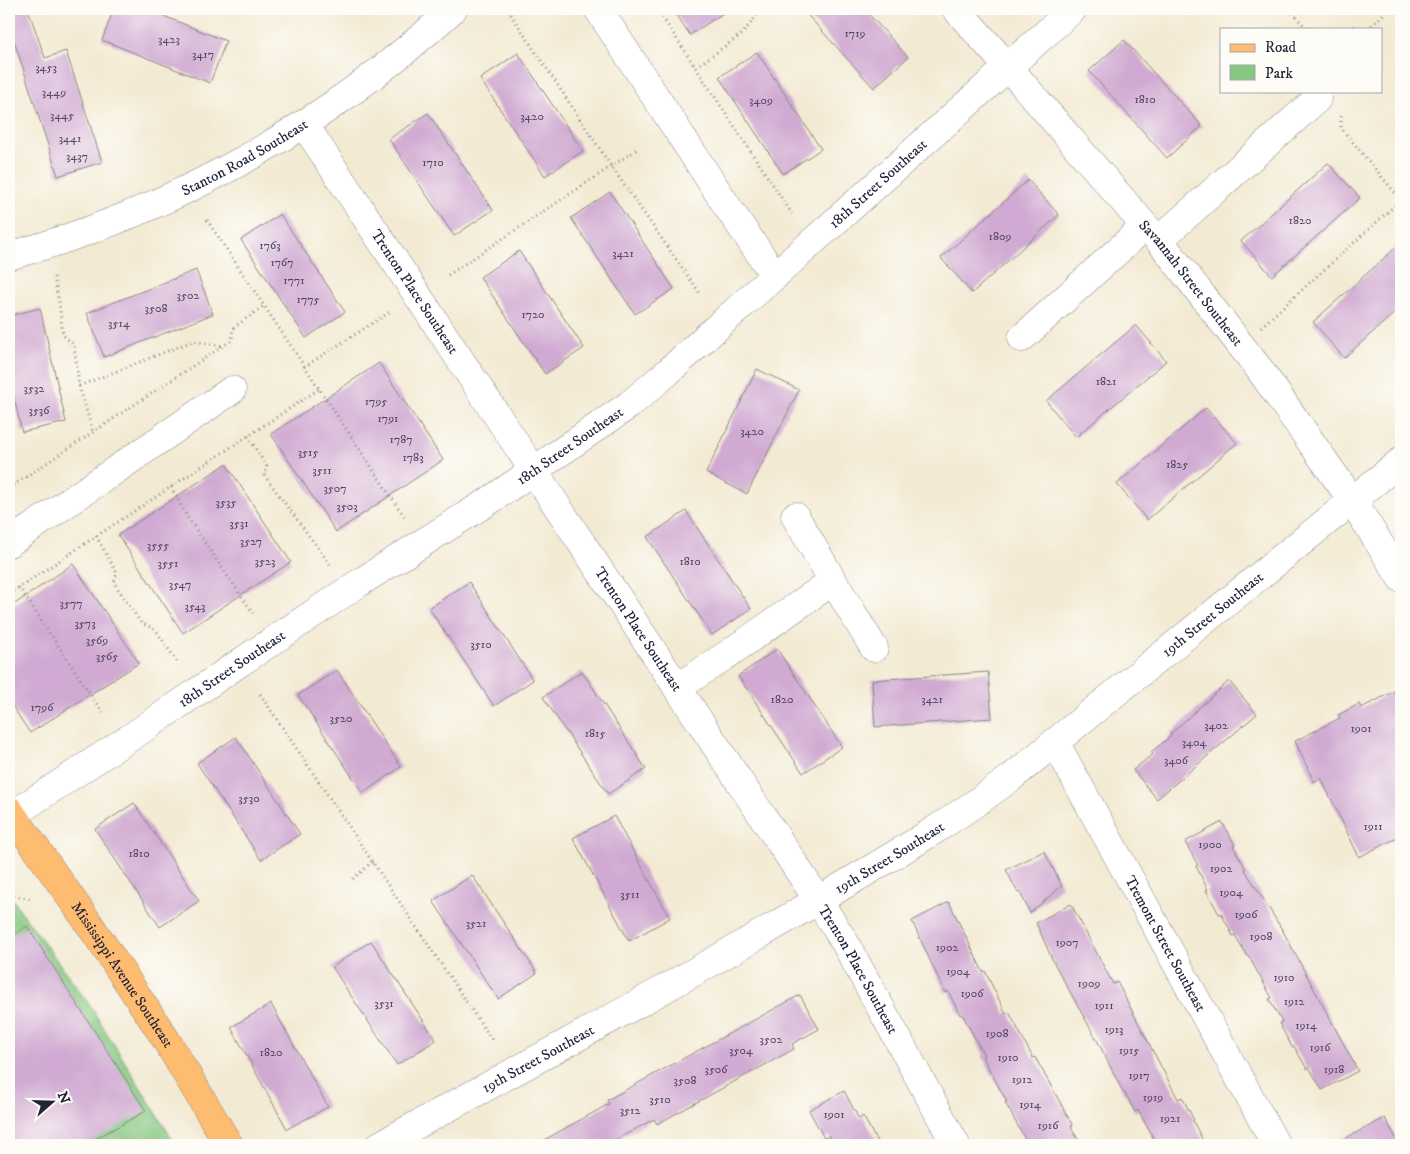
<svg xmlns="http://www.w3.org/2000/svg" width="1410" height="1154" viewBox="0 0 1410 1154" font-family="'IM FELL DW Pica',serif">
	<style>
		.green { fill: #86c881; stroke: #54755e }
		.building { fill: #d0aad2 }
		.lines { fill: none; stroke-linecap: round; stroke-linejoin: round }
		.minor-casing { stroke: #8a8687; stroke-width: 29 }
		.major-casing { stroke: #8a8687; stroke-width: 29 }
		.path { stroke: #8a8687; stroke-width: 3; stroke-dasharray: 1 4; stroke-linecap: butt }
		.minor { stroke: #fff; stroke-width: 28 }
		.major { stroke: #fdbc70; stroke-width: 28 }
		.labels { text-anchor: middle; dominant-baseline: central; stroke-width: 5; stroke-linejoin: round; paint-order: stroke }
		.number-label { font-size: 12px; fill: #4e4461 }
		.street-label { font-size: 15px; fill: #22223b; stroke: #fdfcf7 }
	</style>
	<rect width="100%" height="100%" fill="#fdfcf7"/>
	<filter id="ink" filterUnits="userSpaceOnUse"><feTurbulence type="fractalNoise" baseFrequency=".02" numOctaves="2"/><feDisplacementMap in="SourceGraphic" scale="10" xChannelSelector="R" yChannelSelector="G"/><feConvolveMatrix kernelMatrix="1 2 1 2 8 2 1 2 1" color-interpolation-filters="sRGB"/></filter>
	<filter id="wash" filterUnits="userSpaceOnUse"><feTurbulence type="fractalNoise" baseFrequency=".0096" numOctaves="4" result="noise"/><feDisplacementMap in="SourceGraphic" scale="20" xChannelSelector="R" yChannelSelector="G"/><feGaussianBlur stdDeviation="1.12" result="paint"/><feColorMatrix in="noise" values="0 0 0 0 0 0 0 0 0 0 0 0 0 0 0 0 0 1.4 0 .05"/><feComposite in="paint" operator="in"/></filter>
	<g filter="url(#wash)">
		<rect width="100%" height="100%" fill="#f3ead3"/>
		<!-- green -->
		<path class="green" d="M9,895l80,109 87,141h-167z"/>
		<g id="blocks">
			<!-- building -->
			<g class="building">
				<path d="M9,9h19l17,49 21,-7 36,111 -44,14 -49,-151z"/>
				<path d="M114,9h32l80,32 -16,42 -108,-43z"/>
				<path d="M673,9h56l-39,26z"/>
				<path d="M802,9h62l44,48 -34,31z"/>
				<path d="M1124,40l78,86 -35,32 -78,-87z"/>
				<path d="M757,52l64,97 -38,25 -64,-97z"/>
				<path d="M518,53l65,98 -38,25 -65,-97z"/>
				<path d="M428,113l65,97 -39,26 -65,-97z"/>
				<path d="M1328,163l32,35 -88,78 -31,-35z"/>
				<path d="M1028,180l31,35 -87,78 -31,-35z"/>
				<path d="M610,192l64,97 -39,25 -64,-96z"/>
				<path d="M280,214l65,98 -39,26 -65,-98z"/>
				<path d="M1401,243v64l-57,51 -31,-36z"/>
				<path d="M519,251l65,97 -39,26 -65,-97z"/>
				<path d="M196,270l17,44 -109,43 -17,-44z"/>
				<path d="M40,308l26,114 -44,10 -13,-55v-61z"/>
				<path d="M1136,325l30,36 -90,76 -30,-36z"/>
				<path d="M379,363l64,97 -107,72 -65,-98z"/>
				<path d="M757,369l42,21 -52,104 -41,-21z"/>
				<path d="M1206,408l31,35 -90,77 -30,-36z"/>
				<path d="M226,464l65,98 -108,71 -65,-98z"/>
				<path d="M686,511l65,98 -39,26 -65,-98z"/>
				<path d="M73,564l66,99 -109,70 -21,-32v-93z"/>
				<path d="M469,582l64,98 -39,26 -65,-98z"/>
				<path d="M777,649l65,98 -39,26 -65,-97z"/>
				<path d="M337,670l64,97 -38,26 -65,-98z"/>
				<path d="M582,671l64,98 -38,25 -65,-97z"/>
				<path d="M988,672l4,46 -117,9 -3,-47z"/>
				<path d="M1229,681l28,33 -100,85 -24,-29 20,-16 -2,-2 20,-16 -1,-2z"/>
				<path d="M1401,688v148l-42,21 -38,-79 -7,4 -19,-41 45,-23 -2,-3 21,-11 2,4z"/>
				<path d="M236,737l64,97 -39,26 -64,-97z"/>
				<path d="M134,803l65,98 -39,26 -65,-98z"/>
				<path d="M614,816l56,102 -41,23 -56,-103z"/>
				<path d="M1222,822l13,23 -2,1 13,23 -1,1 38,61 75,140 -36,19 -13,-23 -2,2 -13,-23 -2,1 -13,-24 3,-1 -13,-23 3,-1 -23,-41h-1l-13,-22 -2,1 -12,-23 -2,1 -13,-24h2l-12,-24 2,-1 -13,-23z"/>
				<path d="M1044,851l18,35 -32,27 -10,-21 -2,1 -12,-23z"/>
				<path d="M472,875l65,98 -39,26 -65,-98z"/>
				<path d="M949,902l34,70 2,-1 21,43 3,-2 24,46 2,-1 38,69 -2,1 10,18h-53l-23,-43h2l-25,-46 2,-1 -22,-41 -2,1 -12,-24 -3,2 -33,-72z"/>
				<path d="M1071,904l42,80 4,-2 61,117 4,-2 12,23 -1,1 12,24h-48l-19,-35 -3,2 -10,-19 -1,1 -26,-52 -44,-79 -18,-40z"/>
				<path d="M27,926l119,185 -62,34h-75v-207z"/>
				<path d="M371,941l65,99 -39,25 -65,-98z"/>
				<path d="M800,995l19,34 -27,15 2,5 -137,75 -3,-5 -48,26h-71l74,-41 -2,-4z"/>
				<path d="M271,1004l57,103 -41,22 -56,-102z"/>
				<path d="M844,1091l15,28 4,-3 16,29h-45l-5,-9 -5,2 -15,-28z"/>
				<path d="M1385,1118l15,27h-68z"/>
			</g>
		</g>
	</g>
	<g filter="url(#ink)">
		<use href="#blocks" fill-opacity="0" stroke="#8a8687" stroke-width="1"/>
		<g class="lines">
			<!-- minor casing -->
			<g class="minor-casing">
				<g id="minor">
					<path d="M598,9l131,200 46,67"/>
					<path id="s1" d="M956,9l52,58 137,159 14,14 101,130 92,130 49,78"/>
					<path id="s2" d="M304,124l514,776 26,41 112,204"/>
					<path d="M1159,240l158,-141"/>
					<path id="s3" d="M9,256c164,-45 319,-132 444,-247"/>
					<path d="M1022,338l123,-112"/>
					<path d="M795,516l38,65"/>
					<path d="M9,543l223,-153"/>
					<path d="M677,688l51,-34 105,-73 41,67"/>
					<path id="s4" d="M1055,742l221,403"/>
					<path id="s5" d="M12,815l125,-82 95,-65 127,-85 130,-82 44,-30 96,-66 39,-33 37,-34 368,-329"/>
					<path id="s6" d="M380,1145c142,-78 285,-154 425,-237 71,-42 140,-81 207,-131l389,-316"/>
				</g>
			</g>
			<!-- major casing -->
			<g class="major-casing">
				<g id="major">
					<path id="s7" d="M9,810l81,115 75,113 64,107"/>
				</g>
			</g>
			<!-- path -->
			<g class="path">
				<path d="M657,9l135,205"/>
				<path d="M1289,9l18,20"/>
				<path d="M508,10l103,156 90,129"/>
				<path d="M1349,29l4,-3 3,3"/>
				<path d="M1368,29l19,-18 -2,-2"/>
				<path d="M696,67l46,-33 20,-25"/>
				<path d="M1341,116v12l60,72"/>
				<path d="M207,220l197,296"/>
				<path d="M448,275l191,-127"/>
				<path d="M54,277l5,25 4,33 11,10 5,41 14,46"/>
				<path d="M1261,327l140,-127"/>
				<path d="M304,367l86,-55"/>
				<path d="M79,386l114,-45 30,5"/>
				<path d="M248,436l19,31 -3,8 66,89"/>
				<path d="M9,467l4,18"/>
				<path d="M171,487l17,31 65,95"/>
				<path d="M9,488l223,-148 1,-12 31,-22"/>
				<path d="M96,536l21,37 -3,10 27,40 14,6 23,34"/>
				<path d="M19,587l84,126"/>
				<path d="M9,594l310,-205"/>
				<path d="M260,694l232,346"/>
				<path d="M353,879l20,-18"/>
				<path d="M9,895l24,4"/>
			</g>
			<!-- minor -->
			<use href="#minor" class="minor"/>
			<!-- major -->
			<use href="#major" class="major"/>
		</g>
	</g>
	<g class="labels">
		<!-- number labels -->
		<g class="number-label">
			<text x="855" y="33">1719</text>
			<text x="169" y="39">3423</text>
			<text x="203" y="54">3417</text>
			<text x="46" y="67">3453</text>
			<text x="54" y="92">3449</text>
			<text x="1145" y="99">1810</text>
			<text x="761" y="100">3409</text>
			<text x="62" y="115">3445</text>
			<text x="532" y="116">3420</text>
			<text x="70" y="138">3441</text>
			<text x="77" y="156">3437</text>
			<text x="433" y="162">1710</text>
			<text x="1300" y="220">1820</text>
			<text x="1000" y="236">1809</text>
			<text x="270" y="245">1763</text>
			<text x="623" y="253">3421</text>
			<text x="282" y="262">1767</text>
			<text x="294" y="280">1771</text>
			<text x="188" y="295">3502</text>
			<text x="308" y="299">1775</text>
			<text x="156" y="308">3508</text>
			<text x="533" y="314">1720</text>
			<text x="119" y="323">3514</text>
			<text x="1106" y="381">1821</text>
			<text x="34" y="388">3532</text>
			<text x="376" y="401">1795</text>
			<text x="39" y="410">3536</text>
			<text x="388" y="418">1791</text>
			<text x="752" y="431">3420</text>
			<text x="401" y="439">1787</text>
			<text x="308" y="452">3515</text>
			<text x="413" y="457">1783</text>
			<text x="1177" y="464">1825</text>
			<text x="322" y="470">3511</text>
			<text x="335" y="488">3507</text>
			<text x="226" y="502">3535</text>
			<text x="347" y="506">3503</text>
			<text x="239" y="523">3531</text>
			<text x="251" y="541">3527</text>
			<text x="158" y="545">3555</text>
			<text x="265" y="561">3523</text>
			<text x="690" y="561">1810</text>
			<text x="168" y="563">3551</text>
			<text x="180" y="584">3547</text>
			<text x="71" y="603">3577</text>
			<text x="195" y="606">3543</text>
			<text x="85" y="623">3573</text>
			<text x="97" y="640">3569</text>
			<text x="481" y="644">3510</text>
			<text x="107" y="656">3565</text>
			<text x="782" y="699">1820</text>
			<text x="932" y="699">3421</text>
			<text x="42" y="707">1796</text>
			<text x="341" y="718">3520</text>
			<text x="1216" y="725">3402</text>
			<text x="1361" y="728">1901</text>
			<text x="595" y="733">1815</text>
			<text x="1194" y="742">3404</text>
			<text x="1176" y="760">3406</text>
			<text x="249" y="798">3530</text>
			<text x="1373" y="826">1911</text>
			<text x="1210" y="844">1900</text>
			<text x="139" y="853">1810</text>
			<text x="1221" y="868">1902</text>
			<text x="1231" y="892">1904</text>
			<text x="630" y="894">3511</text>
			<text x="1246" y="914">1906</text>
			<text x="476" y="923">3521</text>
			<text x="1261" y="936">1908</text>
			<text x="1067" y="942">1907</text>
			<text x="947" y="947">1902</text>
			<text x="958" y="971">1904</text>
			<text x="1284" y="977">1910</text>
			<text x="1089" y="983">1909</text>
			<text x="972" y="993">1906</text>
			<text x="1294" y="1001">1912</text>
			<text x="384" y="1003">3531</text>
			<text x="1104" y="1005">1911</text>
			<text x="1306" y="1025">1914</text>
			<text x="1114" y="1029">1913</text>
			<text x="997" y="1033">1908</text>
			<text x="771" y="1039">3502</text>
			<text x="1320" y="1047">1916</text>
			<text x="741" y="1050">3504</text>
			<text x="1129" y="1050">1915</text>
			<text x="271" y="1052">1820</text>
			<text x="1008" y="1057">1910</text>
			<text x="716" y="1069">3506</text>
			<text x="1334" y="1069">1918</text>
			<text x="1139" y="1075">1917</text>
			<text x="1022" y="1079">1912</text>
			<text x="685" y="1080">3508</text>
			<text x="1153" y="1097">1919</text>
			<text x="660" y="1099">3510</text>
			<text x="1030" y="1104">1914</text>
			<text x="630" y="1110">3512</text>
			<text x="834" y="1114">1901</text>
			<text x="1170" y="1118">1921</text>
			<text x="1048" y="1125">1916</text>
		</g>
		<!-- street labels -->
		<g class="street-label">
			<text stroke="none"><textPath href="#s3" startOffset="256">Stanton Road Southeast</textPath></text>
			<text stroke="none"><textPath href="#s5" startOffset="1074">18th Street Southeast</textPath></text>
			<text stroke="none"><textPath href="#s1" startOffset="361">Savannah Street Southeast</textPath></text>
			<text stroke="none"><textPath href="#s2" startOffset="201">Trenton Place Southeast</textPath></text>
			<text stroke="none"><textPath href="#s5" startOffset="669">18th Street Southeast</textPath></text>
			<text stroke="none"><textPath href="#s6" startOffset="990">19th Street Southeast</textPath></text>
			<text stroke="none"><textPath href="#s2" startOffset="606">Trenton Place Southeast</textPath></text>
			<text stroke="none"><textPath href="#s5" startOffset="264">18th Street Southeast</textPath></text>
			<text stroke="none"><textPath href="#s6" startOffset="585">19th Street Southeast</textPath></text>
			<text stroke="none"><textPath href="#s4" startOffset="230">Tremont Street Southeast</textPath></text>
			<text stroke="none"><textPath href="#s2" startOffset="1011">Trenton Place Southeast</textPath></text>
			<text stroke="none"><textPath href="#s7" startOffset="200">Mississippi Avenue Southeast</textPath></text>
			<text stroke="none"><textPath href="#s6" startOffset="180">19th Street Southeast</textPath></text>
		</g>
	</g>
	<!-- margin -->
	<rect width="1410" height="1154" fill="none" stroke="#fdfcf7" stroke-width="30"/>
	<!-- legend -->
	<rect x="1220" y="28" width="162" height="65" fill="#fdfcf7" stroke="#a5a5ac"/>
	<rect x="1230" y="44" width="25" height="8" fill="#fdbc70" stroke="#a5a5ac"/>
	<text x="1265" y="52" font-size="15" fill="#22223b">Road</text>
	<rect x="1230" y="65" width="25" height="15" fill="#86c881" stroke="#a5a5ac"/>
	<text x="1265" y="78" font-size="15" fill="#22223b">Park</text>
	<!-- north arrow -->
	<g transform="translate(52 1102) rotate(70)" stroke="#fdfcf7" stroke-width="4" paint-order="stroke">
	<path d="M0-4L9 19L0 12L-9 19Z" fill="#22223b"/>
	<text y="-8" font-size="14" font-weight="bold" text-anchor="middle" fill="#22223b">N</text>
	</g>
</svg>
